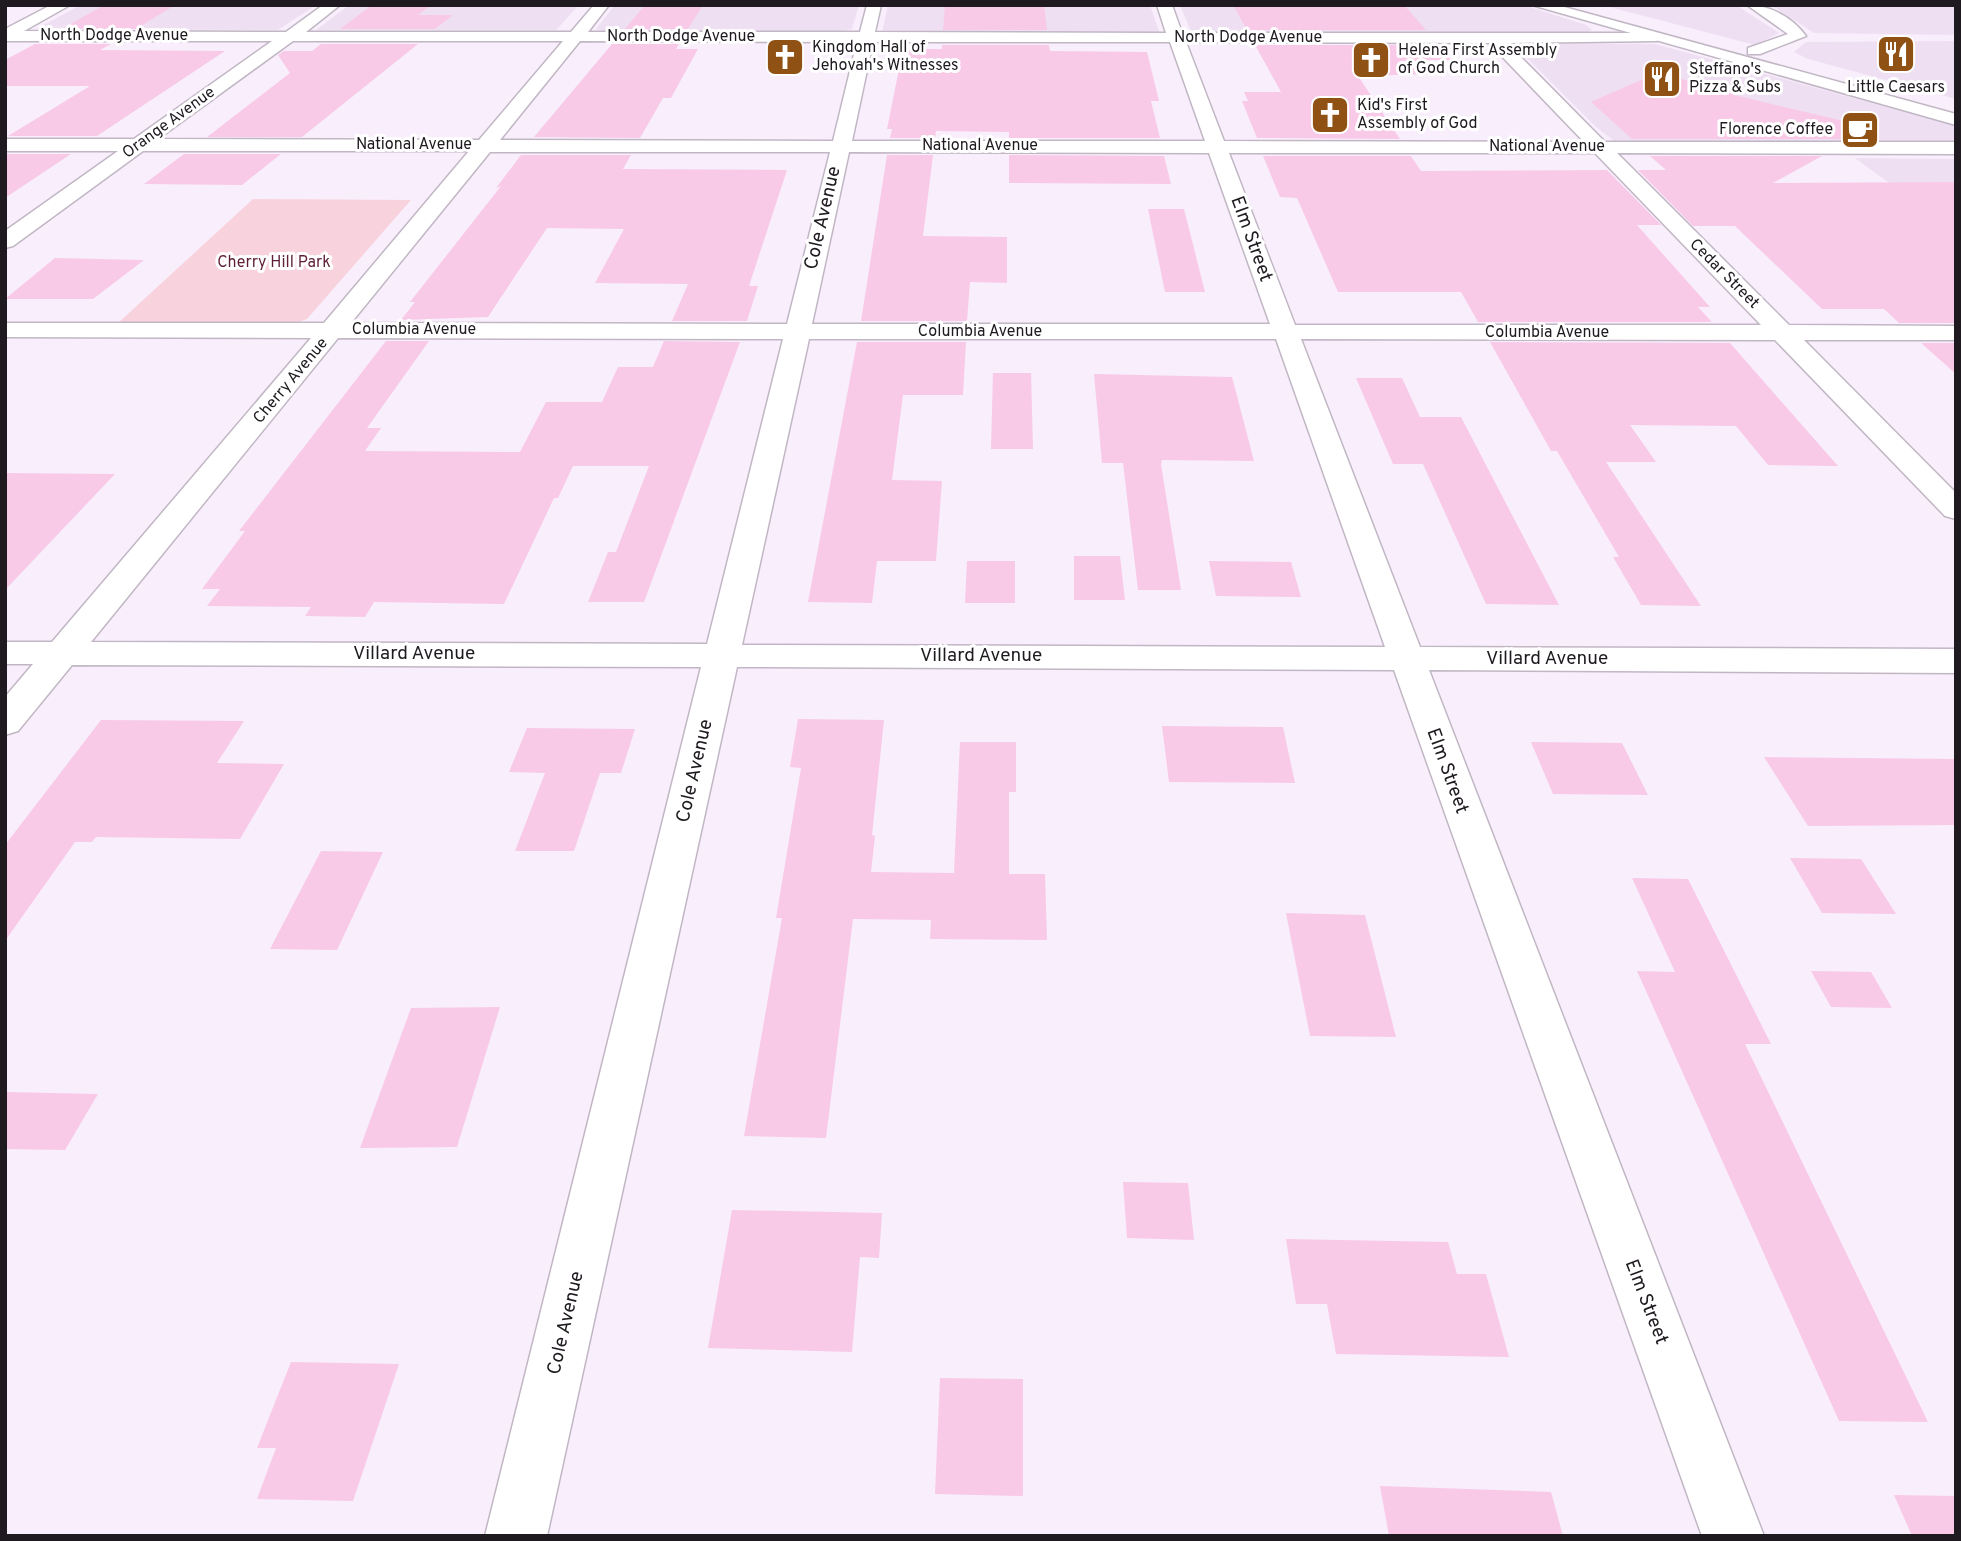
<svg xmlns="http://www.w3.org/2000/svg" width="1961" height="1541" viewBox="0 0 1961 1541" font-family="Overpass,sans-serif">
	<style>
		.built { fill: #efdff3 }
		.green { fill: #f8d3dd }
		.building { fill: #f8cae8 }
		.lines { fill: none; stroke-linecap: round; stroke-linejoin: round }
		.minor-casing { stroke: #c1b7c4; stroke-width: 3 }
		.major-casing { stroke: #c1b7c4; stroke-width: 3 }
		.minor { fill: #fff; fill-rule: evenodd }
		.major { fill: #fff; fill-rule: evenodd }
		.labels { text-anchor: middle; dominant-baseline: central; stroke-width: 6; stroke-linejoin: round; paint-order: stroke }
		.far-street-label { font-size: 16px; fill: #1e1a1f; stroke: #fff }
		.far-poi-label { font-size: 16px; fill: #1e1a1f; stroke: #fff; text-anchor: start }
		.far-park-label { font-size: 16px; fill: #5d1e36; stroke: #fff }
		.street-label { font-size: 19px; fill: #1e1a1f; stroke: #fff }
	</style>
	<rect width="100%" height="100%" fill="#f9eefc"/>
	<!-- built -->
	<g class="built">
		<path d="M81,5h235l-38,25 -242,-1z"/>
		<path d="M349,5h230l-23,25h-240z"/>
		<path d="M615,5h244l-7,24 -13,3h-232l-11,-3z"/>
		<path d="M888,5h262l10,29 -278,-1z"/>
		<path d="M1180,5h343l63,20 6,5 -8,4h-392z"/>
		<path d="M1602,5h134l43,28 -24,12z"/>
		<path d="M1771,5h185v30l-142,-2z"/>
		<path d="M1956,41v58l-148,-40 -14,-7 12,-10z"/>
		<path d="M1522,43l133,1 297,81 4,2v16h-339l-21,-16 -82,-82z"/>
		<path d="M1855,158l101,1v70h-4z"/>
	</g>
	<!-- green -->
	<path class="green" d="M253,199l158,1 -104,119 -11,4 -179,1z"/>
	<!-- building -->
	<g class="building">
		<path d="M104,5h71l-39,24h-74z"/>
		<path d="M372,5l58,1 -12,9h35l-18,14h-95z"/>
		<path d="M645,5h58l-15,24h-63z"/>
		<path d="M945,5h99l3,25h-104z"/>
		<path d="M1233,5h171l22,25h-179z"/>
		<path d="M35,44h76l-11,6 125,1 -128,85h-89l82,-50h-85v-26z"/>
		<path d="M321,44h97l-116,93h-95l83,-64 -12,-18 6,-4h28z"/>
		<path d="M612,44h67l-3,5h22l-27,49h-8l-23,40 -106,-1z"/>
		<path d="M942,45h107l1,6 97,1 12,49h-8l9,37h-151v-6l-73,-1 -1,7h-45l2,-9h-5l16,-80h39z"/>
		<path d="M1255,45h184l12,15h-30l11,14 -74,2 42,63 -143,-1 -15,-37h6l-4,-9h37z"/>
		<path d="M1657,73l83,20 -6,2 139,33 -21,11h-220l-41,-37z"/>
		<path d="M5,154h66l-66,44z"/>
		<path d="M184,154h97l-39,31 -98,-1z"/>
		<path d="M521,155h110l-8,14 164,1 -38,116h9l-11,35h-75l16,-37 -93,-1 29,-54 -77,-1 -59,89 -87,3 14,-18h-5l91,-116 -5,2z"/>
		<path d="M887,155h46l-10,81 84,1v46l-37,-1 -3,39h-106z"/>
		<path d="M1009,155l155,1 7,28 -162,-1z"/>
		<path d="M1263,156h148l10,15 186,-1 54,55h-24l73,82h-12l14,15h-234l-17,-30h-123l-41,-94 -17,-1z"/>
		<path d="M1650,156h172l-49,27 183,-1v141h-57l-15,-14h-62l-87,-83h-42l-55,-56h28z"/>
		<path d="M1148,209h36l21,83h-40z"/>
		<path d="M55,258l89,2 -51,39h-88z"/>
		<path d="M386,341h43l-62,87h14l-16,23 155,1 26,-50h56l16,-35h35l11,-26 76,1 -96,260h-56l20,-50h8l33,-86h-76l-15,32h-4l-50,106 -130,-2 -9,15 -60,-1 6,-9 -104,-1 13,-17h-18l43,-58h-6z"/>
		<path d="M857,342h109l-3,53h-60l-11,85 50,1 -6,80h-59l-5,42 -64,-1z"/>
		<path d="M1490,342l240,1 108,123 -70,-1 -32,-39 -106,-1 26,37h-50l95,144 -60,-1 -28,-48h6l-62,-106h-6z"/>
		<path d="M1921,343h35v31z"/>
		<path d="M993,373h38l2,76h-42z"/>
		<path d="M1094,374l138,3 22,84 -92,-1 -1,4 20,126h-43l-15,-127h-21z"/>
		<path d="M1356,378h46l18,39h41l98,188 -73,-1 -63,-140h-30z"/>
		<path d="M5,473l110,1 -110,116z"/>
		<path d="M1074,556h46l5,44h-51z"/>
		<path d="M967,561h48v42h-50z"/>
		<path d="M1209,561l82,1 10,35 -85,-1z"/>
		<path d="M798,719l86,1 -12,115 3,1 -4,36 83,1 6,-131h56v50h-7v82h36l2,66 -117,-1 1,-19 -78,-1 -27,219 -82,-2 38,-218h-6l25,-150 -11,-1z"/>
		<path d="M101,720l143,1 -27,42 67,1 -44,75 -144,-2 -4,5h-17l-70,99v-96z"/>
		<path d="M1162,726l121,1 12,56 -126,-1z"/>
		<path d="M527,728l108,1 -14,44h-21l-26,78h-59l30,-78 -36,-1z"/>
		<path d="M1531,742l91,1 26,52 -95,-1z"/>
		<path d="M1764,757l192,2v66l-148,1z"/>
		<path d="M321,851l62,1 -46,98 -67,-1z"/>
		<path d="M1790,858l71,1 35,55 -74,-1z"/>
		<path d="M1632,878l56,1 83,165h-26l183,378 -89,-1 -202,-450 38,1z"/>
		<path d="M1286,913l79,2 31,122 -86,-1z"/>
		<path d="M1811,971l60,1 21,36 -61,-1z"/>
		<path d="M500,1007l-43,140 -97,1 51,-140z"/>
		<path d="M5,1092l93,2 -33,56 -60,-1z"/>
		<path d="M1123,1182l65,1 6,57 -67,-2z"/>
		<path d="M732,1210l150,3 -3,45 -19,-1 -8,95 -144,-4z"/>
		<path d="M1286,1239l162,3 9,32h29l23,83 -173,-3 -9,-50h-31z"/>
		<path d="M291,1362l108,2 -46,137 -96,-2 19,-51h-19z"/>
		<path d="M940,1378l83,1v117l-88,-2z"/>
		<path d="M1380,1486l171,6 12,44h-174z"/>
		<path d="M1894,1495l62,1v40h-44z"/>
	</g>
	<g class="lines">
		<!-- minor casing -->
		<g class="minor-casing">
			<g id="minor">
				<path d="M51,5h19l-46,26 262,1 37,-27h17l-34,27h265l23,-27h15l-21,27h272l7,-27h14l-6,27 291,1 -9,-28h15l10,28h469l8,5 -2,3 -150,2 98,99h351v12l-339,-1 172,172 167,1v14h-152l152,153v26l-11,-3 -170,-176 -474,-1 119,308 536,2v24l-527,-3 335,866h-62l-308,-866 -657,-3 -190,869h-62l216,-869 -629,-2 -54,66 -13,4v-38l28,-33h-28v-22h47l259,-304 -306,-1v-14h319l145,-172h-326l-130,95 -8,2v-17l113,-80h-113v-12h129l138,-98h-267v-12zM293,41h270l-84,99 -321,-1zM580,41l277,1 -24,99 -333,-1zM873,42h297l35,99h-353zM1186,42l303,1 95,99 -360,-1zM490,152h340l-43,172 -436,-1zM849,152l360,1 61,171h-458zM1229,153h366l166,172h-466zM338,338l445,1 -76,305 -616,-2zM809,339h467l109,308 -643,-2z"/>
				<path d="M1747,5c23,0 45,12 59,31l-46,18h-12v-6l40,-14z"/>
			</g>
		</g>
		<!-- major casing -->
		<g class="major-casing">
			<path id="major" d="M1532,5h25l399,109v11z"/>
		</g>
		<!-- minor -->
		<use href="#minor" class="minor"/>
		<!-- major -->
		<use href="#major" class="major"/>
	</g>
	<!-- icons -->
	<defs>
		<g id="restaurant-square" transform="scale(2.0125)"><rect x="-9" y="-9" width="18" height="18" rx="4" fill="#8f5214" stroke="#fff"/><path d="M-5-6h1v4h1v-4h1v4h1v-4h1v5L-1.5 .5V6h-2V.5L-5-1ZM5-6V6H3V1.5H1.5Q1.5-4 5-6Z" fill="#fff"/></g>
		<g id="church-square" transform="scale(2.0125)"><rect x="-9" y="-9" width="18" height="18" rx="4" fill="#8f5214" stroke="#fff"/><path d="M-1.2-6h2.4v3.5h3.3v2.4h-3.3V6h-2.4V-.1h-3.3v-2.4h3.3Z" fill="#fff"/></g>
		<g id="cafe-square" transform="scale(2.0125)"><rect x="-9" y="-9" width="18" height="18" rx="4" fill="#8f5214" stroke="#fff"/><path d="M-5.5-4.5H6V0H3Q3 3.5 0 3.5H-2.5Q-5.5 3.5-5.5 0ZM3-3.2v2h1.7v-2ZM-6 4.5H4V6H-6Z" fill="#fff"/></g>
	</defs>
	<g fill-rule="evenodd">
		<use href="#restaurant-square" x="1896" y="54"/>
		<use href="#church-square" x="785" y="57"/>
		<use href="#church-square" x="1371" y="60"/>
		<use href="#restaurant-square" x="1662" y="79"/>
		<use href="#church-square" x="1330" y="115"/>
		<use href="#cafe-square" x="1860" y="130"/>
	</g>
	<g class="labels">
		<!-- far-street labels -->
		<g class="far-street-label">
			<text x="114" y="36">North Dodge Avenue</text>
			<text x="681" y="37">North Dodge Avenue</text>
			<text x="1248" y="38">North Dodge Avenue</text>
			<text transform="translate(169 123) rotate(-36)">Orange Avenue</text>
			<text x="414" y="145">National Avenue</text>
			<text x="980" y="146">National Avenue</text>
			<text x="1547" y="147">National Avenue</text>
			<text transform="translate(1724 274) rotate(45)">Cedar Street</text>
			<text x="414" y="330">Columbia Avenue</text>
			<text x="980" y="332">Columbia Avenue</text>
			<text x="1547" y="333">Columbia Avenue</text>
			<text transform="translate(291 381) rotate(-50)">Cherry Avenue</text>
		</g>
		<!-- far-poi labels -->
		<g class="far-poi-label">
			<text x="812" y="48">Kingdom Hall of<tspan x="812" dy="18">Jehovah's Witnesses</tspan></text>
			<text x="1398" y="51">Helena First Assembly<tspan x="1398" dy="18">of God Church</tspan></text>
			<text x="1689" y="70">Steffano's<tspan x="1689" dy="18">Pizza &amp; Subs</tspan></text>
			<text x="1896" y="88" text-anchor="middle">Little Caesars</text>
			<text x="1357" y="106">Kid's First<tspan x="1357" dy="18">Assembly of God</tspan></text>
			<text x="1833" y="130" text-anchor="end">Florence Coffee</text>
		</g>
		<!-- far-park labels -->
		<g class="far-park-label">
			<text x="274" y="263">Cherry Hill Park</text>
		</g>
		<!-- street labels -->
		<g class="street-label">
			<text transform="translate(823 218) rotate(-77)">Cole Avenue</text>
			<text transform="translate(1251 239) rotate(70)">Elm Street</text>
			<text x="414" y="654">Villard Avenue</text>
			<text x="981" y="656">Villard Avenue</text>
			<text x="1547" y="659">Villard Avenue</text>
			<text transform="translate(695 771) rotate(-77)">Cole Avenue</text>
			<text transform="translate(1447 771) rotate(70)">Elm Street</text>
			<text transform="translate(1646 1302) rotate(69)">Elm Street</text>
			<text transform="translate(566 1323) rotate(-77)">Cole Avenue</text>
		</g>
	</g>
	<!-- border -->
	<rect width="1961" height="1541" fill="none" stroke="#1e1a1f" stroke-width="14"/>
</svg>
